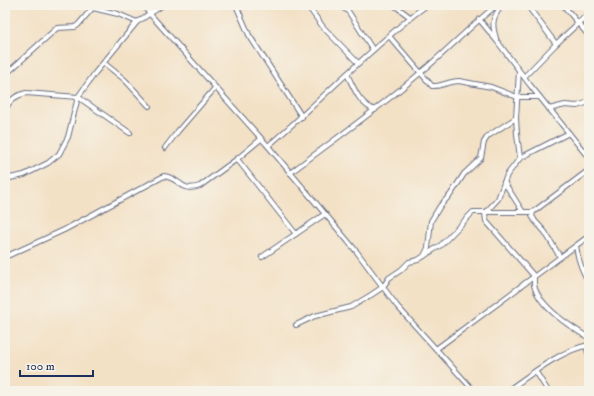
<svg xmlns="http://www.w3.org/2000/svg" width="594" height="396" viewBox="0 0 594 396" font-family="'IM FELL DW Pica',serif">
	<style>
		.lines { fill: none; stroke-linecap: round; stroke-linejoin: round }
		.minor-casing { stroke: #676d82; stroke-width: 6 }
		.minor { stroke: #fff; stroke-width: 4 }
	</style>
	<rect width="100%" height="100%" fill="#f7f3e8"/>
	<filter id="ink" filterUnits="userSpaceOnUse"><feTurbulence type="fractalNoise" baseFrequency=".025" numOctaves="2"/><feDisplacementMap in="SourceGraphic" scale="8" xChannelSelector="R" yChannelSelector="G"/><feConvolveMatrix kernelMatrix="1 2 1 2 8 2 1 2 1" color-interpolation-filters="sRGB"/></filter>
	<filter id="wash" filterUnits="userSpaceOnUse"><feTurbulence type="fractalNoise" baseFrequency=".012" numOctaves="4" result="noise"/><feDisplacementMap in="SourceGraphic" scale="16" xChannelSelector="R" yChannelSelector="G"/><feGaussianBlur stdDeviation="0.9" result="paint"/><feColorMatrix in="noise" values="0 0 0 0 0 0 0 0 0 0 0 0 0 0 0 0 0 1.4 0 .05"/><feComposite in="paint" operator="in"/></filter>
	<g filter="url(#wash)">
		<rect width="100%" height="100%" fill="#f3e1c6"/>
	</g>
	<g filter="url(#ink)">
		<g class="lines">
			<!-- minor casing -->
			<g class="minor-casing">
				<g id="minor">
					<path d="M144,5l5,8 119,133 89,106 40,54 77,85"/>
					<path d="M236,5l13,30 53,82"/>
					<path d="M307,5l16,22 35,36"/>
					<path d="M326,5l14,1 8,5 25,39"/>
					<path d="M394,5l16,12"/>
					<path d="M527,5l29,39"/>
					<path d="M563,5l26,31"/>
					<path d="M93,8l25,6 19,8"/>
					<path d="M479,19l18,22 33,44 59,73"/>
					<path d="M389,36l43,50c9,1 17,-5 27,-5l32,6 26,10h22"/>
					<path d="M496,38c-5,-15 -3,-21 6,-33"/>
					<path d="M104,63l21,17 24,26"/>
					<path d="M519,71l-3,47 1,16 3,24"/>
					<path d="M347,74c7,14 12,30 28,36"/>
					<path d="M5,75l52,-47 18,-1 3,-2 17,-20"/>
					<path d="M524,77l32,-33 33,-31"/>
					<path d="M549,109l16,-4 12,1 12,-4"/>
					<path d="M5,111c4,-10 9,-15 21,-18l52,4 52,36"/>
					<path d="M569,133l-49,25 -13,17 -9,24 -13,14 1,8 48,55c0,3 0,6 0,9 5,22 37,42 55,53"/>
					<path d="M268,146c41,-35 79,-74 121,-110 12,-11 24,-21 38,-31"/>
					<path d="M165,148l13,-17 37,-43"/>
					<path d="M237,159l59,75"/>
					<path d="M290,173c44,-33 88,-64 129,-99 27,-22 50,-47 78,-69"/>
					<path d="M5,179l19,-4 24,-12 11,-9 9,-17 10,-40 17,-24 42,-51 26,-17"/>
					<path d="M504,182l19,30"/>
					<path d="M576,246c2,13 5,24 13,36"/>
					<path d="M424,256l4,-8 3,-27 9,-15 11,-12 13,-20 17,-16 3,-16 4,-6 28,-18"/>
					<path d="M5,257l59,-27 100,-54c17,2 16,17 36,10l37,-27 24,-20"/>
					<path d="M262,257l63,-43"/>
					<path d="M560,257l-15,-25 -10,-11 -3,-5 1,-4 56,-42"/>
					<path d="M296,325l19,-9 36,-9 20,-12 12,-8 6,-9 12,-8 8,-8 9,-2 23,-15 32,-33h60"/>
					<path d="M586,346l3,10"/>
					<path d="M436,349l153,-113"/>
					<path d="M536,372l12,19"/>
					<path d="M507,391c23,-16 54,-41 82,-46"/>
				</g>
			</g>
			<!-- minor -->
			<use href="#minor" class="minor"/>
		</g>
	</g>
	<!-- margin -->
	<rect width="594" height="396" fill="none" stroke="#f7f3e8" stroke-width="20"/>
	<!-- scale -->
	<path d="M20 370v6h73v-6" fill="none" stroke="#1b2f5e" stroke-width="2"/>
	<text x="26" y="370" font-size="12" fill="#1b2f5e" stroke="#f7f3e8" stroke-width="3" paint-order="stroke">100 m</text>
</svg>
